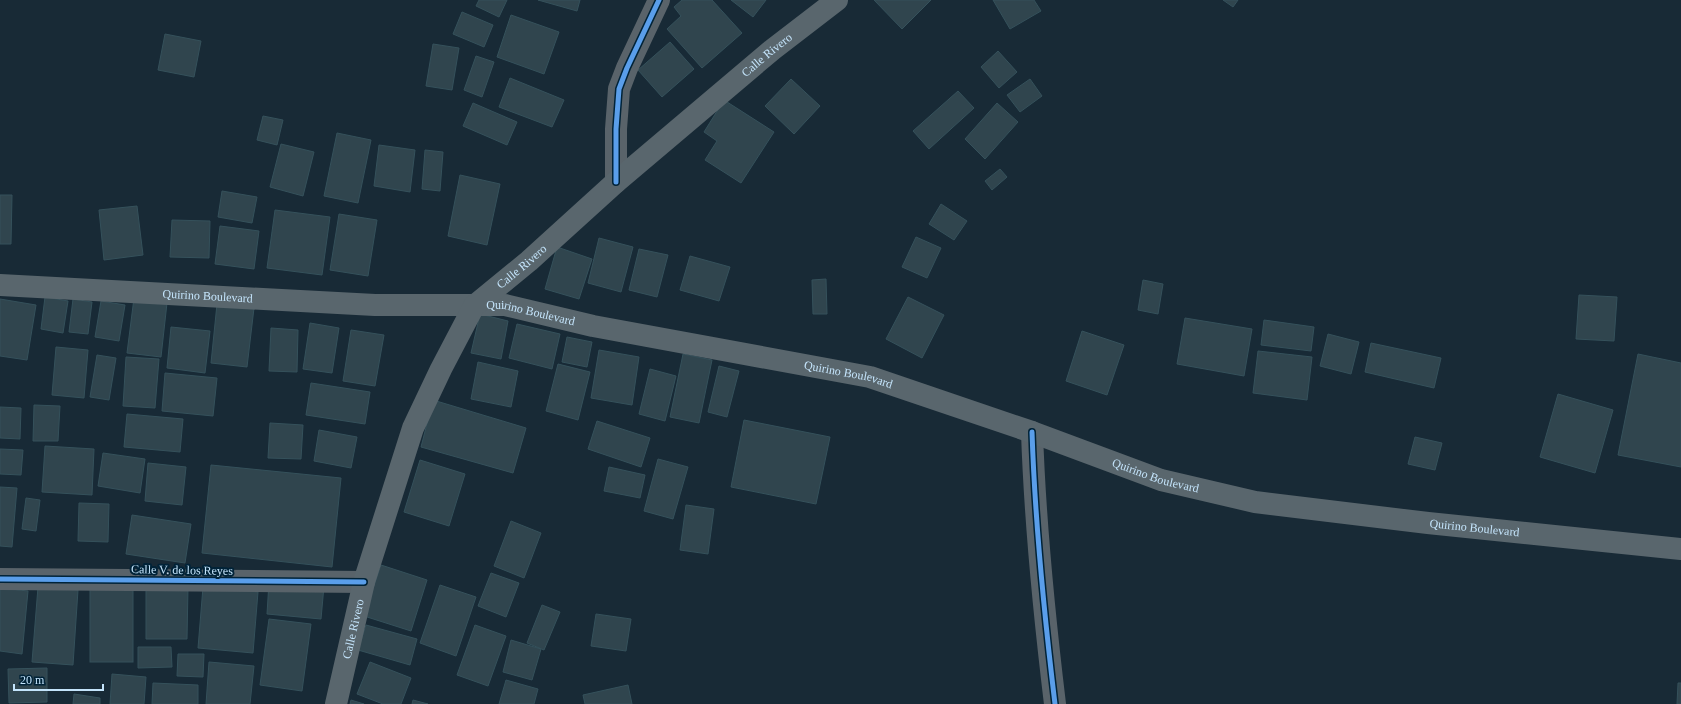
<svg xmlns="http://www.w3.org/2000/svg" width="1681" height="704" viewBox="0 0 1681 704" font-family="Georgia,serif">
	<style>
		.building { fill: #30454e; stroke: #35515b }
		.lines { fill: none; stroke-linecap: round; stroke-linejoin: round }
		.minor { stroke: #59636a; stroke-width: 22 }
		.secondary { stroke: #59666d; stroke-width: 22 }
		.cycleway-casing { stroke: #012338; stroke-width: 8 }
		.cycleway { stroke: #5a9eea; stroke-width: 5 }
		.labels { text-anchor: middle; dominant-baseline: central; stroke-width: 4; stroke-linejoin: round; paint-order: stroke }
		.street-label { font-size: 12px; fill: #c4e4fb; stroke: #012338 }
	</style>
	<rect width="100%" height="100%" fill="#182a36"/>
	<!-- building -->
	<g class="building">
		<path d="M479,0h28l-8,17 -23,-11z"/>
		<path d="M538,0h42l-3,11z"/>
		<path d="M682,0h30l30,33 -40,35 -35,-39 14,-13 -7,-9z"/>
		<path d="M731,0h35l-13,17z"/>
		<path d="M874,0h57l-29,29z"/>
		<path d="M993,0h41l7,11 -31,18z"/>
		<path d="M1223,0h15l-5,7z"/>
		<path d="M462,12l31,13 -9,22 -31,-13z"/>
		<path d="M511,15l48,17 -15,42 -47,-17z"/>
		<path d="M165,34l36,7 -7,36 -36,-7z"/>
		<path d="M670,42l24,27 -32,28 -24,-27z"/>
		<path d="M433,44l26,4 -7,42 -26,-4z"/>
		<path d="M998,51l19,21 -18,16 -18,-21z"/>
		<path d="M476,56l18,6 -12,35 -18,-7z"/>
		<path d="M510,78l54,22 -12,27 -53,-20z"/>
		<path d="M791,79l29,27 -26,28 -29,-28z"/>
		<path d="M1030,79l12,17 -22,16 -13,-17z"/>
		<path d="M958,91l16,17 -45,41 -16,-18z"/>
		<path d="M724,100l50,32 -33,51 -36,-23 12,-19 -13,-9z"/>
		<path d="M473,103l44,19 -10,23 -44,-19z"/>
		<path d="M997,103l21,19 -33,37 -20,-20z"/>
		<path d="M263,116l20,4 -6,25 -20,-5z"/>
		<path d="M337,133l34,7 -13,63 -34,-7z"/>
		<path d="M281,144l33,8 -11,44 -33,-9z"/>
		<path d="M379,145l36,5 -5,42 -36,-6z"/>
		<path d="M425,150l18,2 -3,39 -18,-2z"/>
		<path d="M1000,169l7,8 -15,13 -7,-9z"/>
		<path d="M460,175l40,9 -13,61 -39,-9z"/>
		<path d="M222,191l35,6 -5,26 -34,-6z"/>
		<path d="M0,195h12l-1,49h-11z"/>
		<path d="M941,204l26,17 -13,19 -25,-16z"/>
		<path d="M137,206l6,49 -39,5 -5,-50z"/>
		<path d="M275,210l55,7 -8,58 -55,-7z"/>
		<path d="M339,214l38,6 -9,56 -38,-6z"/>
		<path d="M172,220l38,1 -1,37 -39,-1z"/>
		<path d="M220,226l39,5 -5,38 -39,-5z"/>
		<path d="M916,237l25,11 -14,30 -25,-11z"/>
		<path d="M599,238l34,9 -12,45 -33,-9z"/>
		<path d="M557,247l35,12 -13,40 -34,-10z"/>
		<path d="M639,249l29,6 -11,42 -28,-7z"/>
		<path d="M690,256l40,11 -11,34 -39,-11z"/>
		<path d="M826,279l1,35h-14l-1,-34z"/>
		<path d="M1143,280l20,4 -5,30 -20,-4z"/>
		<path d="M1579,295l38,2 -3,44 -38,-2z"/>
		<path d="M45,297l23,4 -5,32 -22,-4z"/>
		<path d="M908,297l36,18 -22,43 -36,-19z"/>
		<path d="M134,298l33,5 -6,54 -34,-4z"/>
		<path d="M0,299l36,6 -9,55 -27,-4z"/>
		<path d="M73,299l19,3 -4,32 -19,-2z"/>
		<path d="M101,301l24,4 -6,36 -24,-4z"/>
		<path d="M217,304l37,4 -7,59 -36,-4z"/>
		<path d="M480,314l28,7 -7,38 -30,-6z"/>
		<path d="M1185,318l67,11 -8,47 -67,-12z"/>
		<path d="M1264,320l50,7 -3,24 -50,-6z"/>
		<path d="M310,323l29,5 -7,45 -29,-4z"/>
		<path d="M517,324l43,10 -8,35 -43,-11z"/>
		<path d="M171,327l39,4 -5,42 -38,-5z"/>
		<path d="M271,328l27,2 -1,42 -28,-1z"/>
		<path d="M351,330l33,5 -9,51 -32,-5z"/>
		<path d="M1082,331l42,14 -17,50 -41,-14z"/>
		<path d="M1328,334l31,8 -8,32 -31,-8z"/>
		<path d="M567,337l25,5 -5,25 -25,-5z"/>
		<path d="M1371,343l70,15 -7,30 -69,-16z"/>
		<path d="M56,347l32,3 -4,48 -32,-3z"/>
		<path d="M599,350l40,7 -7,48 -41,-7z"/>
		<path d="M1258,351l54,6 -5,43 -54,-7z"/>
		<path d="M683,354l29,6 -13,63 -29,-6z"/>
		<path d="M1638,354l43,9v104l-63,-12z"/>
		<path d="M97,355l19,3 -7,42 -19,-3z"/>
		<path d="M126,357l33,2 -4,49 -32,-2z"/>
		<path d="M478,362l40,9 -7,36 -40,-8z"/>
		<path d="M558,364l32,8 -12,48 -32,-9z"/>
		<path d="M719,366l20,5 -12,46 -19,-5z"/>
		<path d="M650,369l26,7 -11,45 -26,-7z"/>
		<path d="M165,373l52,5 -4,38 -51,-5z"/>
		<path d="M311,383l59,9 -5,32 -59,-9z"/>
		<path d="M1558,394l55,16 -18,63 -55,-16z"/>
		<path d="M433,400l93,28 -13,45 -92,-26z"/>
		<path d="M34,405l26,1 -2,35h-25z"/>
		<path d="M0,407l21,1 -1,31 -20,-1z"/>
		<path d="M127,414l56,5 -3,33 -56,-5z"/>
		<path d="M744,420l86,17 -14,67 -85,-17z"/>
		<path d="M597,421l53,17 -9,29 -53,-18z"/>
		<path d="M270,423l33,2 -2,34 -33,-1z"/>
		<path d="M319,430l38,7 -6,31 -37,-7z"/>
		<path d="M1415,437l27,6 -7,27 -27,-6z"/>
		<path d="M45,446l49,3 -2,46 -50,-3z"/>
		<path d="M0,449l23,1 -2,25 -21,-1z"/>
		<path d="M103,453l42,6 -5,34 -42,-7z"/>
		<path d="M658,459l30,8 -15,52 -29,-8z"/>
		<path d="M420,460l45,14 -16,52 -45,-14z"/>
		<path d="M148,463l38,4 -4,38 -37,-4z"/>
		<path d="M211,465l130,13 -9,89 -130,-14z"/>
		<path d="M609,467l36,8 -5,23 -36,-7z"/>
		<path d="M0,487l17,1 -5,59 -12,-1z"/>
		<path d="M26,498l14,2 -4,31 -14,-2z"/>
		<path d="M79,503l30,1 -1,38 -30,-1z"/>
		<path d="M686,505l28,4 -6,45 -28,-4z"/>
		<path d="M132,515l59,9 -6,39 -59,-9z"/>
		<path d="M511,521l30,12 -17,45 -30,-12z"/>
		<path d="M381,565l46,15 -16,51 -47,-15z"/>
		<path d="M491,573l28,10 -13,34 -28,-11z"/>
		<path d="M269,582l55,4 -3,33 -54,-5z"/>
		<path d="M440,585l36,12 -20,59 -36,-13z"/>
		<path d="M38,587l40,3 -5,75 -41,-3z"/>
		<path d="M146,587h42l-1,52h-41z"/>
		<path d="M203,587l55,5 -5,61 -55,-5z"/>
		<path d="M0,588l28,3 -6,63 -22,-3z"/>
		<rect x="90" y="589" width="43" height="73"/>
		<path d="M542,605l18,7 -16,38 -17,-7z"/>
		<path d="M596,614l35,5 -5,32 -35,-5z"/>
		<path d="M269,619l42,5 -9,67 -42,-6z"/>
		<path d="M366,625l51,14 -7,26 -52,-15z"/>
		<path d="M475,625l31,11 -18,50 -31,-11z"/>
		<path d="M511,640l30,9 -9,31 -29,-8z"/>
		<path d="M138,647h33l1,20 -34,1z"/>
		<path d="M178,654h26l-1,23 -26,-1z"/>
		<path d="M209,662l45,4 -4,38h-44z"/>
		<path d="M370,662l41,16 -10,26h-18l-26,-10z"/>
		<path d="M47,668v34l-38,1 -1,-34z"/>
		<path d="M112,674l34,3 -2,27h-34z"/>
		<path d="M506,680l32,9 -4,15h-35z"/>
		<path d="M153,683l45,2v19h-46z"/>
		<path d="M1678,683h3v21h-4z"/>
		<path d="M628,685l4,19h-47l-2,-9z"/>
		<path d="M74,694l26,4v6h-27z"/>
		<path d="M351,700l13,4h-14z"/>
		<path d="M413,700l15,4h-16z"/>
	</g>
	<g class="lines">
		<!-- minor -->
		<g class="minor">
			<path d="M616,182v-53l3,-40 8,-21 32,-68"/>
			<path d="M1032,432c3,91 12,181 23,272"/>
			<path d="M0,579l364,3"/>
		</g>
		<!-- secondary -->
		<g class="secondary">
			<path id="s1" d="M0,285l375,20h130l88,21 277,51 162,55 129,48 94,22 173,21 253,26"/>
			<path id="s2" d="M336,704l28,-122 49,-154 28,-59 33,-63 55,-45 87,-79 156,-132 65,-50"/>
		</g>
		<!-- cycleway casing -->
		<g class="cycleway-casing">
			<g id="cycleway">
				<path d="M616,182v-53l3,-40 8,-21 32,-68"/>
				<path d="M1032,432c3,91 12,181 23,272"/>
				<path d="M0,579l364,3"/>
			</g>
		</g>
		<!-- cycleway -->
		<use href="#cycleway" class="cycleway"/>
	</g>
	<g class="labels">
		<!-- street labels -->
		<g class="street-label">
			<text stroke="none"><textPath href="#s2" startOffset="809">Calle Rivero</textPath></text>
			<text stroke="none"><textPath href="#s2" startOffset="485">Calle Rivero</textPath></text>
			<text stroke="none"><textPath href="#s1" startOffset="208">Quirino Boulevard</textPath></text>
			<text stroke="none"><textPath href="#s1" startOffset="532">Quirino Boulevard</textPath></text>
			<text stroke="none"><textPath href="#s1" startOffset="856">Quirino Boulevard</textPath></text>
			<text stroke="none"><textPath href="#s1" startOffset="1180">Quirino Boulevard</textPath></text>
			<text stroke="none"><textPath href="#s1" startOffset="1504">Quirino Boulevard</textPath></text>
			<text transform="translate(182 570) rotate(1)">Calle V. de los Reyes</text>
			<text stroke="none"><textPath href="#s2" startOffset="77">Calle Rivero</textPath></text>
		</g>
	</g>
	<!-- scale -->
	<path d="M14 684v6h89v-6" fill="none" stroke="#c4e4fb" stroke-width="2"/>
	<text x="20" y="684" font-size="12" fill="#c4e4fb" stroke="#012338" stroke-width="3" paint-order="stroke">20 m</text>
</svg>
